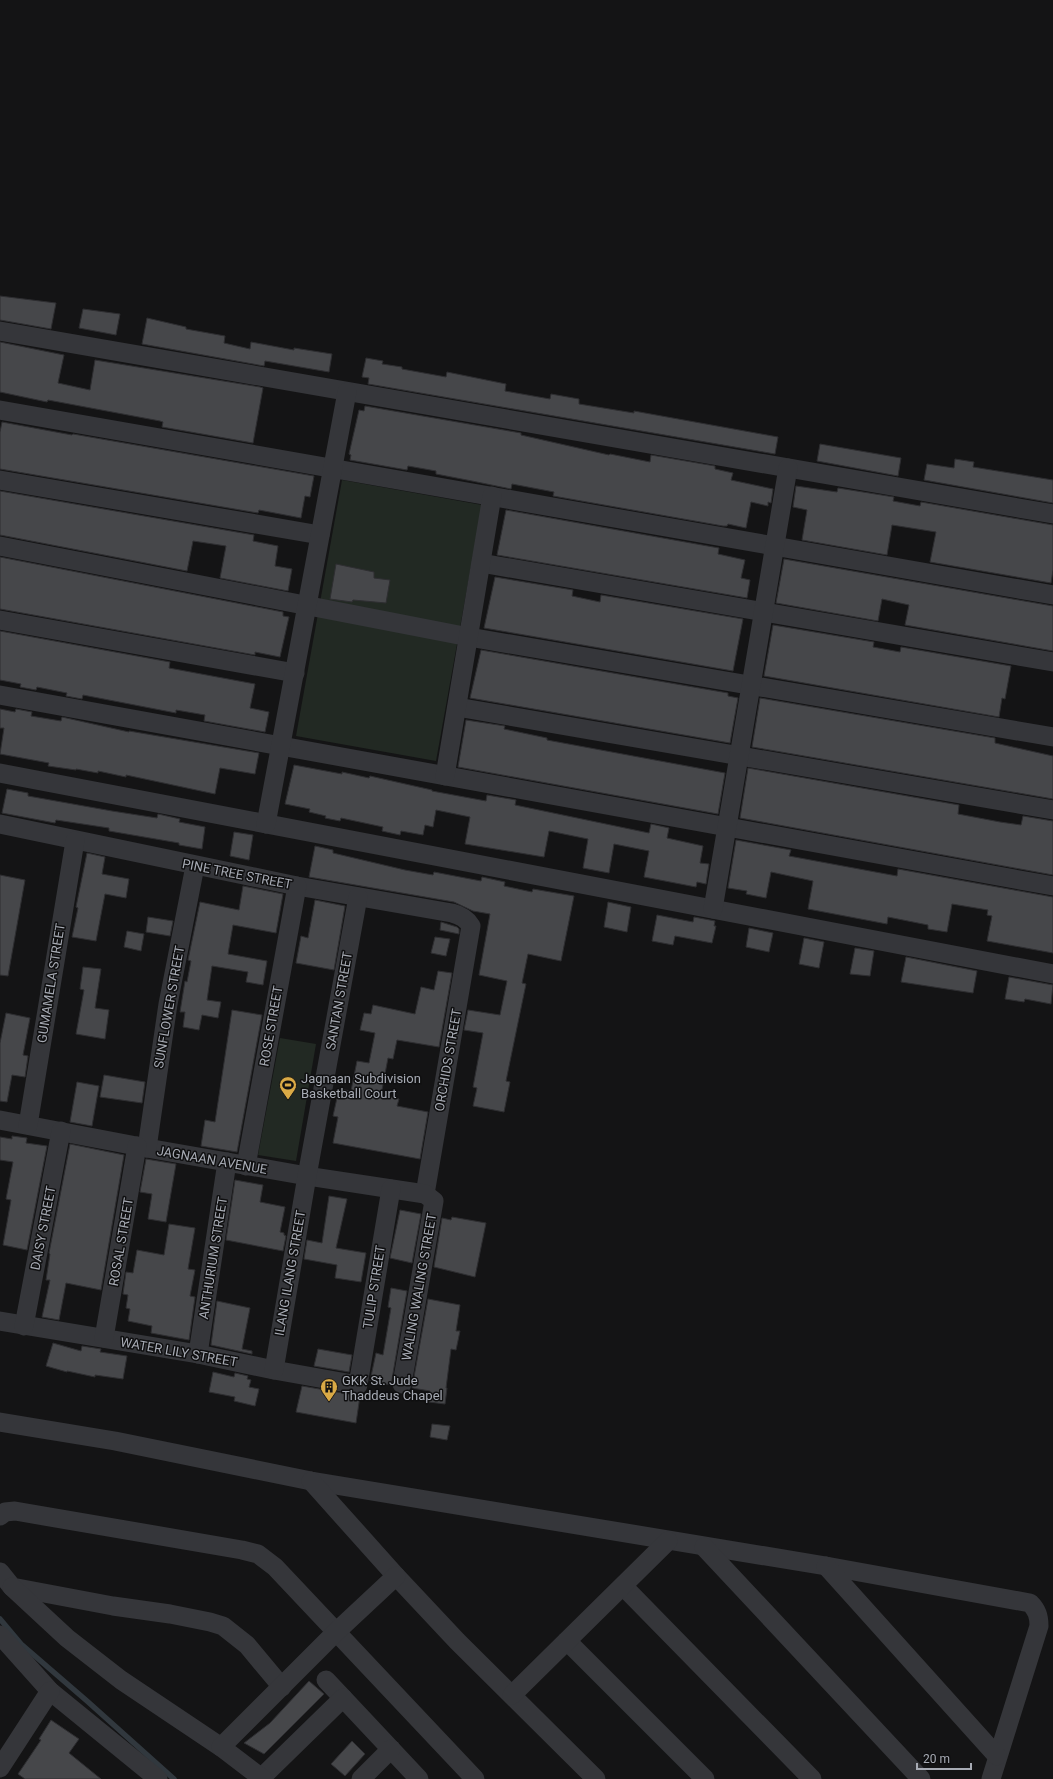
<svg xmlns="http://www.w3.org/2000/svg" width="1053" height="1779" viewBox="0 0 1053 1779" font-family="Roboto,sans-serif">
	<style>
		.green { fill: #222923 }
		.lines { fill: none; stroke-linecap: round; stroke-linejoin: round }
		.stream { stroke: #31383e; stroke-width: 5.5 }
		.building { fill: #46474a; stroke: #2e2e31 }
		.street { stroke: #35363a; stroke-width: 19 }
		.labels { text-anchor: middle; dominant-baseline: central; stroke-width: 3; stroke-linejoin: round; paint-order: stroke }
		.street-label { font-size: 13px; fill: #a7abb4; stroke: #0f0f10 }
		.poi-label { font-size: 13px; fill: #a7abb4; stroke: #0f0f10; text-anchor: start }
	</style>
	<rect width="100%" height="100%" fill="#141415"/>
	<!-- green -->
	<g class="green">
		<path d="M342,480l140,25 -46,256 -140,-25z"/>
		<path d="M280,1038l36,6 -20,117 -38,-6z"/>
	</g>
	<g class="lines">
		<!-- stream -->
		<path class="stream" d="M0,1619l21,25 66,57 87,78"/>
	</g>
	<!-- building -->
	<g class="building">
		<path d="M0,296l56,7 -5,26 -51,-9z"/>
		<path d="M83,309l37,5 -4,21 -37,-7z"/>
		<path d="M147,318l39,9v2l39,7 -1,7 26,6 1,-7 43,8v-2l38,6 -3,18 -64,-11 -1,5 -122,-22z"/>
		<path d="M0,342l64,13 -6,28 32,7 5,-30 165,27 3,1 -10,55 -91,-16 1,-5 -3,-1 -112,-21 -1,2 -47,-10z"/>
		<path d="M366,358l17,3 -1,3 20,3v2l44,8 1,-5 59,12 -1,7 45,8 1,-5 28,5v5l55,9v-2l144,26 -3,17 -407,-70 1,-6 -7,-1z"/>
		<path d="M365,406l156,27v2l88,20 1,-1 40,8 1,-7 64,11v3l18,4 -2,7 42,9 -2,14 -3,-1v4l-17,-4 -5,26 -18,-4 -1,2h-4l-170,-30 1,-4 -42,-8 -1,5 -39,-8 -36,-7v-3l-28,-5 -1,4 -57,-10 1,-5 -2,-1 10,-44 5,1z"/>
		<path d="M2,422l70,13 1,-1 241,42 -4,21 -5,-1 -4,22 -42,-8 -1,3 -258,-44v-37z"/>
		<path d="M820,444l81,14 -3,18 -81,-15z"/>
		<path d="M955,459l19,3 -1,5 80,13v23l-129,-23 3,-16 27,4z"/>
		<path d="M796,486l41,6 1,-4 56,9 -1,4 27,5 1,-4 132,23v45l-2,13 -121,-21 6,-30 -44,-7 -5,30 -85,-15 5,-30 -14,-3z"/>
		<path d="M0,491l254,44 -1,6 25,5 -3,20 17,3 -4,22 -68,-13 6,-32 -33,-5 -6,30 -187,-36z"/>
		<path d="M506,510l213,38 -1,6 27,6 -4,18 9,2 -3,18 -250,-43z"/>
		<path d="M0,557l283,55v4l6,1 -9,40 -25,-5v3l-255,-46z"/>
		<path d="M784,559l269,47v45l-148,-26 4,-20 -27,-6 -4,22 -102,-18z"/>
		<path d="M336,564l38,8v6l16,2 -4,23 -33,-3 -1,2 -22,-3z"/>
		<path d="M495,577l78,13 -1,6 28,6 1,-7 142,24 -10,52 -249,-43z"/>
		<path d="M773,625l101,17 -1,5 27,5 1,-5 110,19 -6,33 -3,-1 -3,19 -235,-41z"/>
		<path d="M0,631l170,31 -1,6 86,16 -5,24 19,4 -4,20 -61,-11 1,-6 -29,-5v3l-93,-18 -1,4 -16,-3 1,-3 -30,-6 -1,3 -16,-3 1,-3 -21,-4z"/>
		<path d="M481,650l247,43v3l10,2 -8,45 -260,-45z"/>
		<path d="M760,698l235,40v5l58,13v43l-301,-52z"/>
		<path d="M0,709l15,3 1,-3 16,3 -1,4 30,5 1,-4 67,15v-1l130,22 -4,21 -35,-6 -5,26 -89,-19v2l-28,-6v2l-22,-4v1l-28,-4 1,-3 -49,-9 4,-26h-4z"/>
		<path d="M466,720l39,6 -1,3 43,9v2l178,33 -7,41 -260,-47z"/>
		<path d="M294,765l48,9v-2l27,6 1,-2 62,14v1l54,10 1,-6 29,5 -1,5 134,28 2,-9 18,4 -2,10 36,8 -3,17 9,1 -3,20 -9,-2 -1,5 -52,-10 5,-26 -35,-7 -5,29 -26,-5 5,-29 -39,-8 -5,26 -79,-13 5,-27 -34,-7 -3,17 -8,-2 -2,10 -22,-4 -1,4 -18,-4 1,-4 -42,-9 -1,3 -15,-3 1,-2 -17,-4 1,-3 -25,-5z"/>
		<path d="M748,768l211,37 -1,9 42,8 21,3 2,-9 30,5v54l-313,-57z"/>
		<path d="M7,789l21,4v3l84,15 45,7 1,-4 22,5 -1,3 26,5 -3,22 -23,-4v-2l-70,-12v-3l-53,-8 -1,3 -53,-10z"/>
		<path d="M234,832l19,3 -4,25 -19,-4z"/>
		<path d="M736,840l55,10 -2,6 108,20 1,-7 155,28v56l-66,-12 5,-25 -5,-1 1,-5 -36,-6 -5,28 -19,-3v-4l-40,-8 -1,7 -79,-15 5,-28 -42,-9 -5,26 -20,-4 1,-3 -19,-3z"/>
		<path d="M315,846l18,4v3l72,17 28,5 1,-3 47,9 1,-4 23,5 -1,4 28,6 1,-3 41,7 -13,65 -33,-7 -6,29 4,1 -20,97 4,1 -6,30 -31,-6 4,-18 -4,-1 10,-54 -19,-3 4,-20 32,5 7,-34 -28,-6 11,-61 -17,-3 -19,-9 -145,-25z"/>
		<path d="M87,853l18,4 -3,17 27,5 -3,19 -21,-4 -9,47 -24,-4 6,-29 -2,-1z"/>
		<path d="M0,875l25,5 -17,96 -8,-1z"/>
		<path d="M243,886l40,8 -7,39 -43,-8 -5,29 39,7 -4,24 -17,-3 2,-10 -36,-6 -5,34 14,2 -3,16 -16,-3 -3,15 -16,-3 2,-15h-5l5,-31 2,1 4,-21 -3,-1 12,-58 39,8z"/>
		<path d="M315,900l30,6 -11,64 -38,-7 5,-27 7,2z"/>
		<path d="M608,902l23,5 -4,25 -23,-5z"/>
		<path d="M657,915l36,7 1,-5 21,4 -1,5h2l-4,17 -37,-7 -2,9 -21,-4z"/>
		<path d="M148,917l25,4 -3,15 -24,-4z"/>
		<path d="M441,922l16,5 2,2v5l-19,-4z"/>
		<path d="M749,928l24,5 -4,19 -23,-5z"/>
		<path d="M127,931l17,3 -3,17 -17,-4z"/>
		<path d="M435,937l15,2 -4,17 -15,-3z"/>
		<path d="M804,938l20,4 -5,26 -20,-4z"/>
		<path d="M855,948l19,3 -4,25 -20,-2z"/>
		<path d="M906,957l71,14 -4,22 -72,-11z"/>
		<path d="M83,967l18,2 -6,39 14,2 -4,29 -29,-5 8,-44 -4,-1z"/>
		<path d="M438,971l14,2 -13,74 -42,-7 -4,19 -5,-1 -7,37 18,4 -2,7 31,6 -8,47 -87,-16 5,-26 -5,-1 6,-27 12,2 6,-30 12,2 6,-30 -15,-3 4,-17 7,1 2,-9 42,9 6,-27 13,3z"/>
		<path d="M1009,977l44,8 -2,19 -26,-5 -1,3 -19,-3z"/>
		<path d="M232,1010l30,5 -25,137 -36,-6 4,-26 10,2z"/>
		<path d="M6,1013l24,5 -7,37 5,1 -3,21 -13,-2 -5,27 -7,-1v-58z"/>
		<path d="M104,1075l41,7 -3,21 -42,-6z"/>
		<path d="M77,1082l22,4 -7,40 -22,-4z"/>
		<path d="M12,1136l15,2 -1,5 21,3 -20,104 -24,-5 8,-45 -5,-1 7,-37 -13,-2v-23l12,2z"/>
		<path d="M70,1144l54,11 -23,135 -35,-7 -7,37 -17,-3 8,-37h-4l4,-26 -1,-1z"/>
		<path d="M146,1159l30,5 -10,58 -18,-3 4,-25 -12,-2z"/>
		<path d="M235,1180l28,5 -3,17 25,5 -5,25 4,1v2l2,1 -3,15 -57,-11z"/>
		<path d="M329,1196l18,3 -11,49 30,5 -5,29 -26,-4 2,-13 -33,-6 3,-19 15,3z"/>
		<path d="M400,1210l21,4 -9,49 -22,-5z"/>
		<path d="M452,1217l34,6 -11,54 -41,-10 8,-49 9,2z"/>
		<path d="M169,1224l26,4 -7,41 7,1 -5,26 5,1 -6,43 -38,-7 1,-7 -24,-5 2,-12 -4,-1 2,-13 -5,-1 3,-22 7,1 4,-23 27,5z"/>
		<path d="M391,1288l16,3 -16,94 -21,-4 6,-28 7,2 8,-47 -3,-1z"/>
		<path d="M428,1299l32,6 -4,26h4l-4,19 -5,-1 -5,39h1l-2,16 -16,-2 1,-11 -18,-3z"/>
		<path d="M217,1301l33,7 -8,41 10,2v3l-41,-9z"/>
		<path d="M53,1343l28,8 1,-5 19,3 -1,3 27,4 -4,23 -28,-4v2l-28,-6v1l-21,-6z"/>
		<path d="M318,1349l34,6 -3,17 -35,-6z"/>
		<path d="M213,1372l21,5 1,-4 13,3 -1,3 4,1 -2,7 10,2 -4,17 -21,-5 1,-4 -26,-5z"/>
		<path d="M302,1386l58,10 -4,27 -60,-11z"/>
		<path d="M432,1424l18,2 -3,14 -17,-3z"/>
		<path d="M309,1681l15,13 -60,60 -20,-11 26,-20z"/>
		<path d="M51,1720l28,19 -10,14 32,26h-76l-7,-5 23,-34 -2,-1z"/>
		<path d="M352,1741l13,13 -20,22 -14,-12z"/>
	</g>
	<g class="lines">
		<!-- street -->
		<g class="street">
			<path d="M0,331l1053,183"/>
			<path d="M0,410l1053,185"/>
			<path d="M0,480l320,55"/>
			<path d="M0,546l469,91 584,100"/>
			<path d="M481,563l572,99"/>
			<path d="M0,620l295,53"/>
			<path d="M0,695l1053,191"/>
			<path d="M457,707l596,103"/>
			<path d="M0,773l1053,201"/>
			<path d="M445,776l47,-280"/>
			<path d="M0,824l297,62 155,27c8,2 15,6 19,13l-46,268"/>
			<path d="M266,824l81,-432"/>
			<path d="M713,909l75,-441"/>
			<path d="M0,1120l147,28 160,28 118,18 9,7 -32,183"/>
			<path d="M28,1125l47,-284"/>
			<path d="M147,1148l21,-144 27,-138"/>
			<path d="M246,1166l51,-280"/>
			<path d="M0,1321l198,33 76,16 84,15 33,-196"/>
			<path d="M24,1326l37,-195"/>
			<path d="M104,1338l33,-192"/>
			<path d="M198,1354l29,-192"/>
			<path d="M274,1370l33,-194 51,-279"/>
			<path d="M0,1422l115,19 196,40 515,85 204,37c7,7 9,13 9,23l-48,153"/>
			<path d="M311,1481l85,95 61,65 139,138"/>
			<path d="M0,1516l5,-4 10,-1 227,39 16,4 17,13 200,212"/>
			<path d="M704,1547l217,232"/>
			<path d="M826,1566l171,190"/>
			<path d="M0,1572l12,15 101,19 57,8 40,8 13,4 24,19 35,42"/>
			<path d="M623,1586l189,193"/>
			<path d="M12,1587l55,51 54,42 100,67"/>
			<path d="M0,1635l50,56 108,88"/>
			<path d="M567,1641l138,138"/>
			<path d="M326,1680l17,18"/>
			<path d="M512,1695l156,-154"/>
			<path d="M0,1768l50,-77"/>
			<path d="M261,1778l82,-80 76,81"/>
			<path d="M263,1779l-42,-32 115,-115 60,-56"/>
			<path d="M361,1779l30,-30"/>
		</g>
	</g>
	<!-- icons -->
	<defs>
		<g id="stadium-pin" transform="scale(0.9)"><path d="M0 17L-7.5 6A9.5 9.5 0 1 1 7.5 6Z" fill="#daaa46" stroke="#0f0f10"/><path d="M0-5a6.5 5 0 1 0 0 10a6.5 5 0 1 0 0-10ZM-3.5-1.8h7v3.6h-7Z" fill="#111"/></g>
		<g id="building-pin" transform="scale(0.9)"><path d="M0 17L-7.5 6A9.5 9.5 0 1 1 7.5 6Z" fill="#daaa46" stroke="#0f0f10"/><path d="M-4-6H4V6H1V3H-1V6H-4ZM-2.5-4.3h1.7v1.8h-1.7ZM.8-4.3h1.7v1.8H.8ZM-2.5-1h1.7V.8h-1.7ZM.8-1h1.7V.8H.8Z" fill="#111"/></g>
	</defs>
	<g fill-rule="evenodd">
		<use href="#stadium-pin" x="288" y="1085"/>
		<use href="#building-pin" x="329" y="1387"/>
	</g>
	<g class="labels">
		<!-- street labels -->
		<g class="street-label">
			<text transform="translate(237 874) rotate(11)">PINE TREE STREET</text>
			<text transform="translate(51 983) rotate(-81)">GUMAMELA STREET</text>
			<text transform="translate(339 1001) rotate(-80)">SANTAN STREET</text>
			<text transform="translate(169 1007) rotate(-80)">SUNFLOWER STREET</text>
			<text transform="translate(271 1026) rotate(-80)">ROSE STREET</text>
			<text transform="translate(448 1060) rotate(-80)">ORCHIDS STREET</text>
			<text transform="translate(212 1160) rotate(10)">JAGNAAN AVENUE</text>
			<text transform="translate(43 1228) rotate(-79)">DAISY STREET</text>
			<text transform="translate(121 1242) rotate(-80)">ROSAL STREET</text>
			<text transform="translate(213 1258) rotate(-81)">ANTHURIUM STREET</text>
			<text transform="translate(290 1273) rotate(-80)">ILANG ILANG STREET</text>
			<text transform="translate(374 1287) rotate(-81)">TULIP STREET</text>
			<text transform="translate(419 1287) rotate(-80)">WALING WALING STREET</text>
			<text transform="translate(179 1352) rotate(10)">WATER LILY STREET</text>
		</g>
		<!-- poi labels -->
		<g class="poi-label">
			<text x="301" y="1078">Jagnaan Subdivision<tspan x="301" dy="15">Basketball Court</tspan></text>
			<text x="342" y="1380">GKK St. Jude<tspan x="342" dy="15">Thaddeus Chapel</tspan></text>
		</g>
	</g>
	<!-- scale -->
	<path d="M917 1763v6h54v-6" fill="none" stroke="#a7abb4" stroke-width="2"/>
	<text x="923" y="1763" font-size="12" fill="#a7abb4" stroke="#0f0f10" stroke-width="3" paint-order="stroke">20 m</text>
</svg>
